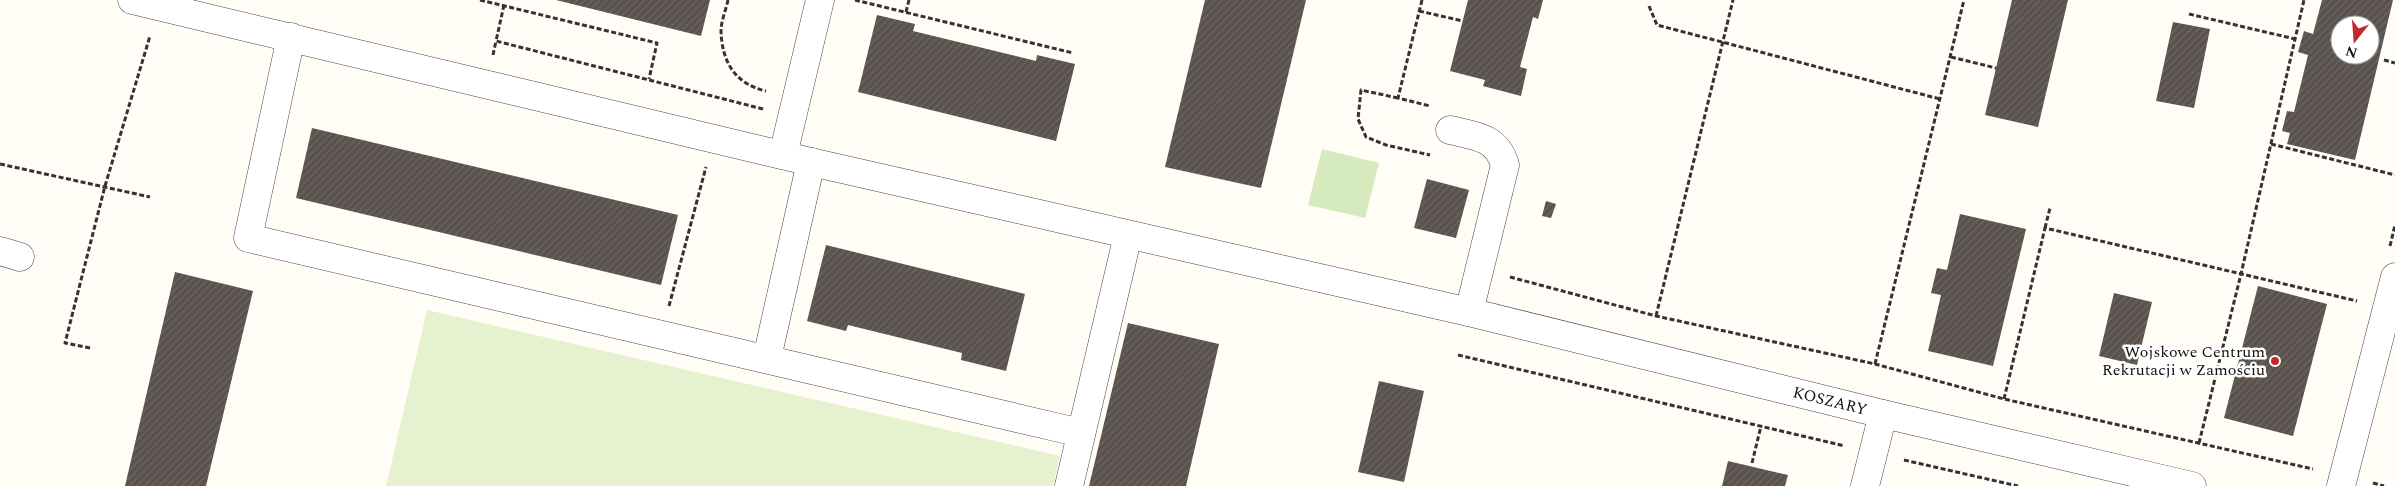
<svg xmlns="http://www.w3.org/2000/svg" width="2395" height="486" viewBox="0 0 2395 486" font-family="Spectral,serif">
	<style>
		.park { fill: #d5ebbd }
		.pitch { fill: #e6f2cf }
		.building { fill: url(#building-hatch); fill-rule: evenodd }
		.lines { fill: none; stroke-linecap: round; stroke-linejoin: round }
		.minor-casing { stroke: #444; stroke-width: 29 }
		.path { stroke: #333; stroke-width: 3; stroke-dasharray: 5 2.5; stroke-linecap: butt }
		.minor { stroke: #fff; stroke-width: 28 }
		.poi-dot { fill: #c4262e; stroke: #fff; stroke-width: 2 }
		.labels { text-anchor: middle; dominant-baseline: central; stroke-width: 5; stroke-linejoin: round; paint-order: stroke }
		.poi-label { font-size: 16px; fill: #111; stroke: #fff; text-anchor: end }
		.street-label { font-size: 16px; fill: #111; stroke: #fff }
	</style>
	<defs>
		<pattern id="building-hatch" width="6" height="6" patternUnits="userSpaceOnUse" patternTransform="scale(1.25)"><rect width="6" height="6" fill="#5a524d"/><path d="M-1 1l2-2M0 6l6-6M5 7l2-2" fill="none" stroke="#6d6662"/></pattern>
	</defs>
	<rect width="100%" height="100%" fill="#fffdf5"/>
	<!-- park -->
	<path class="park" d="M1322,149l57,14 -14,55 -57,-13z"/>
	<!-- pitch -->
	<path class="pitch" d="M427,310l633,146 -7,30h-667z"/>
	<!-- building -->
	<g class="building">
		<path d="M556,0h154l-9,36z"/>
		<path d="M1205,0h101l-45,188 -96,-21z"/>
		<path d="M1468,0h75l-5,19 -5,-2 -13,50 7,2 -6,27 -38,-10 2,-6 -35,-9z"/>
		<path d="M2012,0h56l-30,127 -53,-12z"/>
		<path d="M2322,0h71l-38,160 -68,-16 3,-11 -8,-2 5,-20 7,1 14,-57 -10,-3 6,-21 9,3zM2340,25h30v30h-30z"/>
		<path d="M877,15l38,9 -2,7 123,30 1,-6 38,9 -19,77 -198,-49z"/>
		<path d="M2173,22l37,7 -16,79 -38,-7z"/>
		<path d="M312,128l366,87 -17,70 -365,-87z"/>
		<path d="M1427,179l42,11 -13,48 -42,-10z"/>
		<path d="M1546,201l10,3 -5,14 -9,-2z"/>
		<path d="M1960,214l66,15 -33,137 -65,-15 13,-56 -10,-2 6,-25 10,2z"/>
		<path d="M826,245l199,49 -19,77 -45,-11 1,-7 -114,-28 -2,6 -39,-10z"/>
		<path d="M175,272l78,19 -47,195h-81z"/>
		<path d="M2258,286l69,18 -34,132 -69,-18z"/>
		<path d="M2114,293l38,9 -15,63 -38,-9z"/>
		<path d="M1128,323l91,21 -33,142h-97z"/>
		<path d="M1379,381l45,10 -20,91 -46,-10z"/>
		<path d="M1728,461l60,14 -3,11h-63z"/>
	</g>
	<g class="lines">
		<!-- minor casing -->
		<g class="minor-casing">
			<g id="minor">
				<path d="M132,0l679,162 658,150 414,102 309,72"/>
				<path d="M291,37l-43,201 833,195"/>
				<path d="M1450,130c26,6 47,7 55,35l-36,147"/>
				<path d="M783,155l37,-155"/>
				<path d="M0,251l20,6"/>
				<path d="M767,358l44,-196"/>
				<path d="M1069,486l59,-251"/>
				<path d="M1865,486l18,-72"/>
				<path d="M2341,486l54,-209"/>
			</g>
		</g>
		<!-- path -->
		<g class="path">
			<path d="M480,0l177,43 -8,36"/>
			<path d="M728,0c-2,10 -7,21 -7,31 1,31 14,53 45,60"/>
			<path d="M855,0l218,53"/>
			<path d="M1422,0l-24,98 32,8"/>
			<path d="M504,5l-8,36 267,68"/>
			<path d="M1649,6l8,19 283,74"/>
			<path d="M1419,11l44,10"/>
			<path d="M906,12l3,-12"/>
			<path d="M2189,14l106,25"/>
			<path d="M493,55l3,-14"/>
			<path d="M1951,57l45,11"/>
			<path d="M2384,60l11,3"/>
			<path d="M1398,98l-37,-8 -3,29 8,18 20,8 44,10"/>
			<path d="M2271,144l124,31"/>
			<path d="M0,164l150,33"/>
			<path d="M2045,228l5,-20"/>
			<path d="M2390,246l5,-21"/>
			<path d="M1510,277l146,39 219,48 129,35 309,70"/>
			<path d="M669,306l37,-139"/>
			<path d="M1656,316l77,-316"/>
			<path d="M90,348l-25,-5 40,-157 45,-150"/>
			<path d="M1458,355l387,91"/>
			<path d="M1875,364l89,-364"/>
			<path d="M2004,399l41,-171 312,73"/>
			<path d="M2199,443l42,-169 63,-274"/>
			<path d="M1904,460l114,26"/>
			<path d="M1752,463l9,-37"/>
			<path d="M2373,483l11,3"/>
		</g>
		<!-- minor -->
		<use href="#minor" class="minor"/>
	</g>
	<!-- markers -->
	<circle class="poi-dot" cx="2275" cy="361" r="5"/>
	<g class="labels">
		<!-- poi labels -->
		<g class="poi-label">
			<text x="2265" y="352">Wojskowe Centrum<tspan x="2265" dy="18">Rekrutacji w Zamościu</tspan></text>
		</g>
		<!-- street labels -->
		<g class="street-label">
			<text transform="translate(1830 401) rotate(14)">KOSZARY</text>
		</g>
	</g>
	<!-- north arrow -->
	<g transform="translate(2355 40) rotate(197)"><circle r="24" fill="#ffffff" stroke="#a0a0a0"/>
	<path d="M0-4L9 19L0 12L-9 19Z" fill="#c4262e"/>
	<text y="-8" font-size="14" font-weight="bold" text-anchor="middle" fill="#111111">N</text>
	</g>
</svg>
